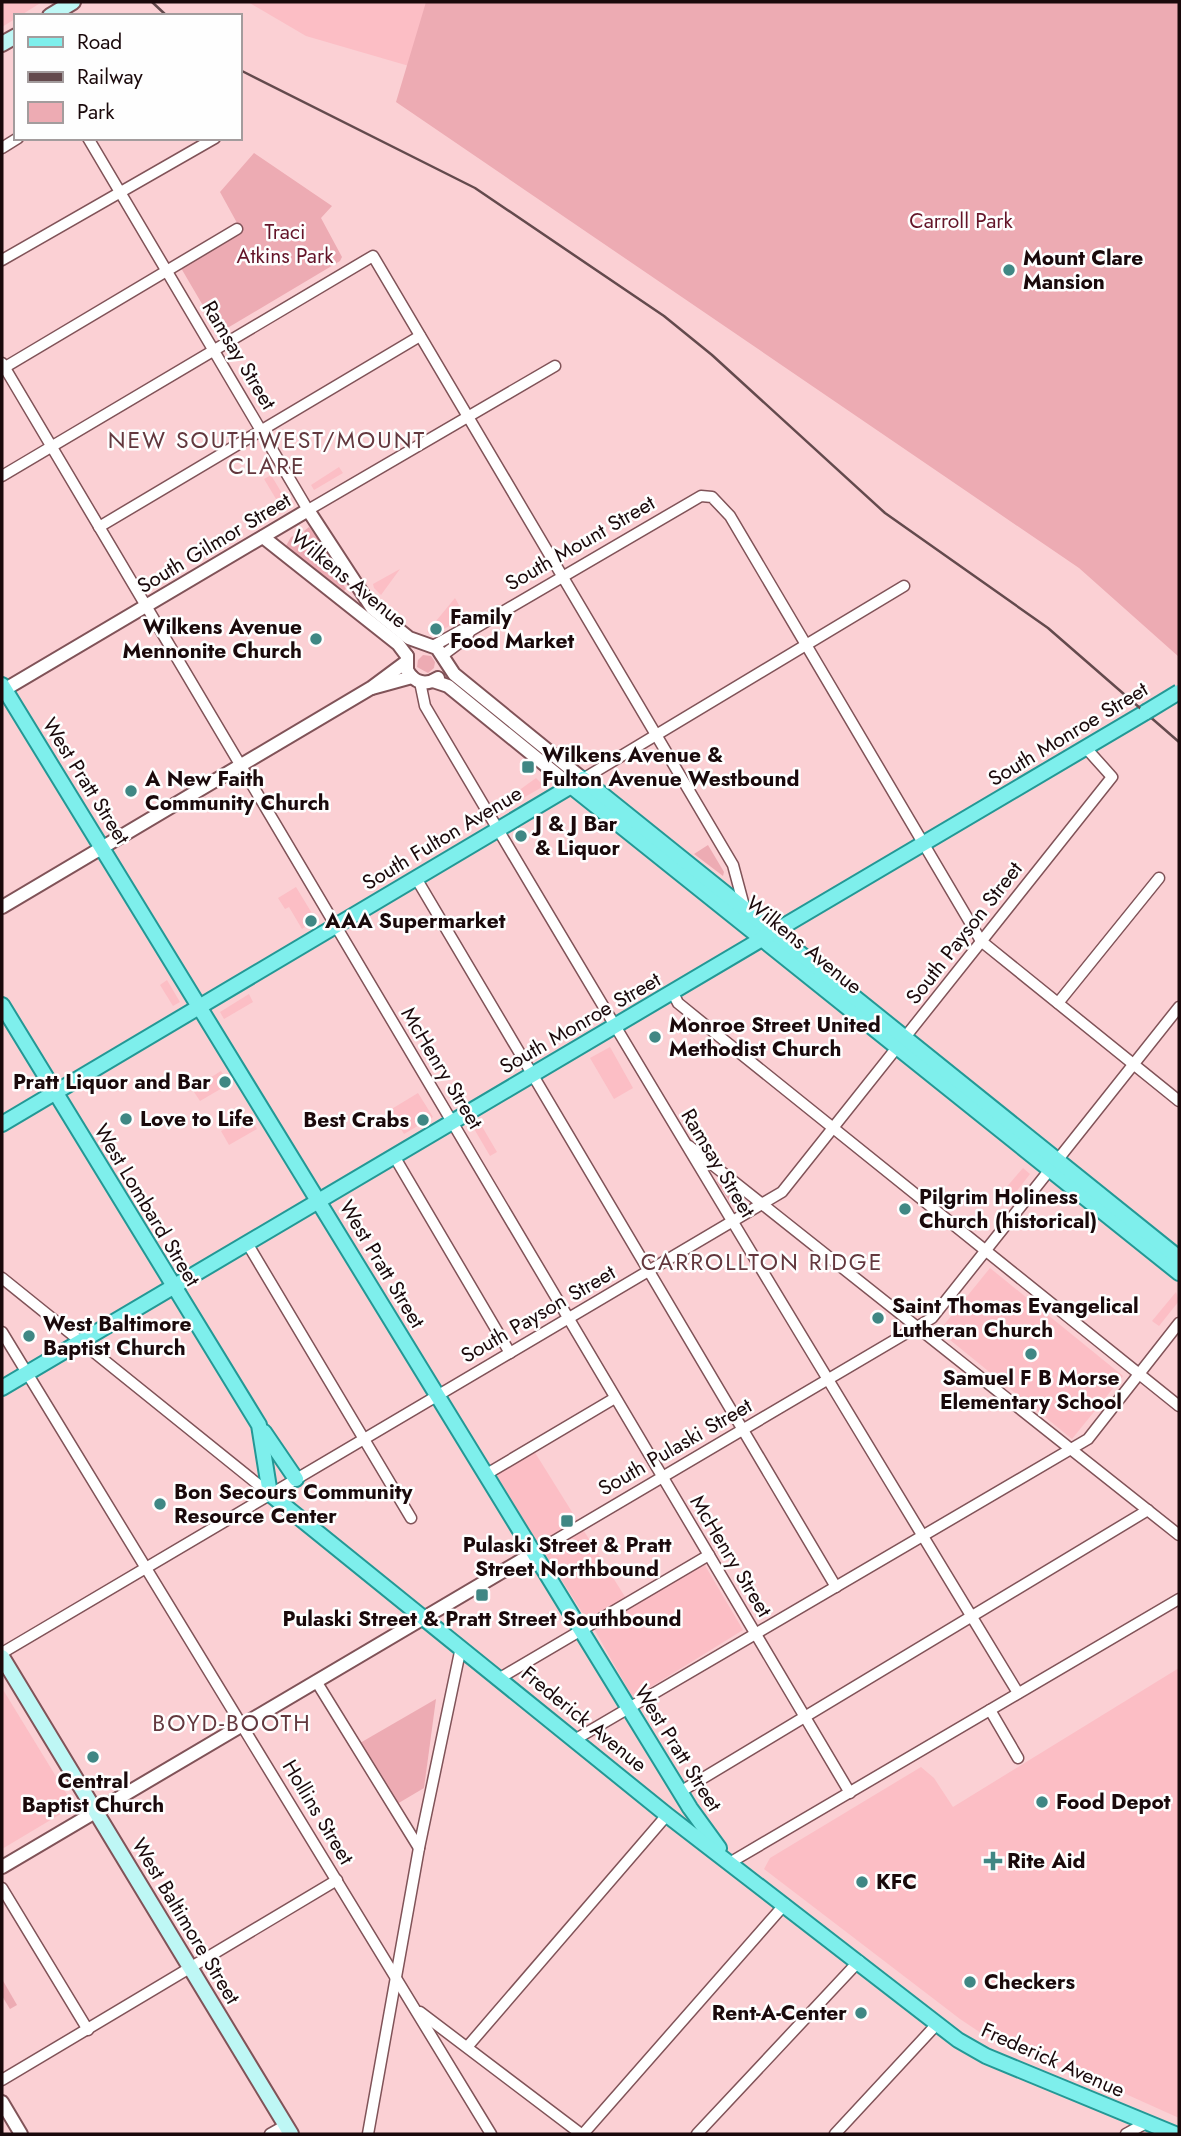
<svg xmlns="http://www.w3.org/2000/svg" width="1181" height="2136" viewBox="0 0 1181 2136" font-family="Jost,sans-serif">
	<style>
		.built { fill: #fcbec5 }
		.green { fill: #edabb3 }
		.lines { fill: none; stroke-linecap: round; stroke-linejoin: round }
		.minor-casing { stroke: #805358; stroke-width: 13 }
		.tertiary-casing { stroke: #805358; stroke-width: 16 }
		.secondary-casing { stroke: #805358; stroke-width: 18 }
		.primary-casing { stroke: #239895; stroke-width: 18 }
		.minor { stroke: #fff; stroke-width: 10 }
		.tertiary { stroke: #fff; stroke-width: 12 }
		.secondary { stroke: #bef7f5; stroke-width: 14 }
		.primary { stroke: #7eefec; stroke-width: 14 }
		.rail { stroke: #644a4d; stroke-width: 2.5 }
		.primary-bridge-casing { stroke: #239895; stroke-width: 18; stroke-linecap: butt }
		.primary-bridge { stroke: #7eefec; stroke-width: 14 }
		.poi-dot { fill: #408784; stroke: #fefefe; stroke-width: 2.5 }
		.labels { text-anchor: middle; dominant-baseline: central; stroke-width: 5; stroke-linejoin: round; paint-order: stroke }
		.park-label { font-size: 21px; fill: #641428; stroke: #fefefe }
		.poi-label { font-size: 21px; font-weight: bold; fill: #1a090b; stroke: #fefefe; text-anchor: start }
		.street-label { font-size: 21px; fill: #1a090b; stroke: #fefefe }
		.neighbourhood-label { font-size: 23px; letter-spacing: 2px; fill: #63383e; stroke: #fefefe }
	</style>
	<rect width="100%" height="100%" fill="#fbd0d4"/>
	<!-- built -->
	<g class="built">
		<path d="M2,2h40l-40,25z"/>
		<path d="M248,2h179l-18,64 -103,-30z"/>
		<path d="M339,467l4,6 -29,17 -3,-5z"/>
		<path d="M271,475l18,30 -7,4 -18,-30z"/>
		<path d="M400,569l-19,26 -7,-7 -1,-4z"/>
		<path d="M455,598l10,18 -32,20 -6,-4z"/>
		<path d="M536,778l8,8 -40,23 -4,-5z"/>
		<path d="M296,887l20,33 -14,9 -13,-22 -4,2 -7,-11z"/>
		<path d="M167,980l13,22 -7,4 -13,-21z"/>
		<path d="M249,994l4,8 -29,17 -4,-7z"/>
		<path d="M610,1047l23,41 -19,11 -24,-41z"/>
		<path d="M221,1071l8,13 -29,17 -8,-12z"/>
		<path d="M418,1093l15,24 -29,17 -14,-24z"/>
		<path d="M249,1115l8,14 -28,16 -8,-14z"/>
		<path d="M480,1123l17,29 -7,4 -17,-29z"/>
		<path d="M1023,1168l7,6 -18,23 -8,-7z"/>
		<path d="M990,1268l133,108 -51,63 -133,-108z"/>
		<path d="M1176,1292l3,9 -20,25 -7,-5z"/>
		<path d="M534,1451l93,149 -38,23 -95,-149z"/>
		<path d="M703,1562l40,68 -110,68 -40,-71z"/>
		<path d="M1179,1668v450l-80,-36 -100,-37 -39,-26 -196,-150 6,-11 151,-91 13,11 19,29z"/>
		<path d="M2,1688l72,118 -72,43z"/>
	</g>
	<!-- green -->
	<g class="green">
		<path d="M426,2h753v655l-100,-89 -683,-466z"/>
		<path d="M254,153l78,53 -11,12 21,39 -2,4 -121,72 -38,-65 61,-36 -22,-40z"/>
		<path d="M309,527l19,24 -3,4 21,34 -6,6 -54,-49 5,-9 11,-5 7,9 -5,-10z"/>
		<path d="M423,655l8,1 4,6 -1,6 -6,5 -11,-6 1,-7z"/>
		<path d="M708,845l16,27 -1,4 -29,-22z"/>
		<path d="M721,1179l21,17v6l-11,2 -14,-22z"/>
		<path d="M436,1699l-12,89 -27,16 -37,-61z"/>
		<path d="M2,1979l15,26 -7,4 -8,-13z"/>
	</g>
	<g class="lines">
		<!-- minor casing -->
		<g class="minor-casing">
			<g id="minor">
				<path d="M88,138l220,372 247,-144"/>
				<path d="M2,148l16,-10"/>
				<path d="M2,260l213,-122"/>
				<path d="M2,363l848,1430"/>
				<path d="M2,369l235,-140"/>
				<path d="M2,476l371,-220 360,609 11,41"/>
				<path d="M99,527l321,-191"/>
				<path d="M433,646l29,-16 8,1"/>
				<path d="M443,655l23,-17 4,-7 231,-135 11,1 18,19 251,425 198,160"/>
				<path d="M420,682l5,24c195,331 394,659 593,987"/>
				<path d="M583,779l321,-193"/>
				<path d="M416,878l420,709"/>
				<path d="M673,993l5,10 37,30 464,373"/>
				<path d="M1058,1003l101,-125"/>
				<path d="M689,1146l490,389"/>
				<path d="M394,1156l116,197"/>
				<path d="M247,1243l164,275"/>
				<path d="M2,1278l268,216"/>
				<path d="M2,1332l489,802"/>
				<path d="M485,1475l130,-77"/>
				<path d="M532,1554l400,-236 247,-311"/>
				<path d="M2,1653l780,-461 330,-415 -26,-29"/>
				<path d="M500,1678l209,-123"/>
				<path d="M316,1681l103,167"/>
				<path d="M990,1710l28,48"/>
				<path d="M576,1739l512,-300 91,-116"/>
				<path d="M680,1792l468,-282"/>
				<path d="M731,1862l448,-263"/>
				<path d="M2,1888l86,142"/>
				<path d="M420,2012l161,122"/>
				<path d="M468,2046l199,-231"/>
				<path d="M2,2080l335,-200"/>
				<path d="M270,2134l16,-9"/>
				<path d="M368,2134l51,-286 42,-201"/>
				<path d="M583,2134l202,-230"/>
				<path d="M697,2134l162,-173"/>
				<path d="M835,2134l102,-110"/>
				<path d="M1126,2134l20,-11"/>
			</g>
		</g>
		<!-- tertiary casing -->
		<g class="tertiary-casing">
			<g id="tertiary">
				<path d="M263,537l135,107 9,12"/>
				<path d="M407,656v14c7,13 19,16 31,8"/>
				<path d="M433,681l15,5 123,100"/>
				<path d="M372,688l40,-11"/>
				<path d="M2,691l306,-181 64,98 37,30 28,10 17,26 129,105"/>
				<path d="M2,907l369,-219 35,-26"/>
				<path d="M2,1867l530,-313"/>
				<path d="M2,2102l19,32"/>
			</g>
		</g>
		<!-- secondary casing -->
		<g class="secondary-casing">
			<g id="secondary">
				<path d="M50,16l23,-14"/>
				<path d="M2,44l14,-8"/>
				<path d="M2,1657l289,477"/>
			</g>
		</g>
		<!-- primary casing -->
		<g class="primary-casing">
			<g id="primary">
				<path d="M2,685l688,1123 29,40"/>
				<path d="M571,786l608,487"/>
				<path d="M2,1005l257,420 11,69 397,321 291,225 28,16 189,78"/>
				<path d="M2,1124l581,-345 596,479"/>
				<path d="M2,1388l1144,-676"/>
				<path d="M264,1432l32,47"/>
			</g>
		</g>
		<!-- minor -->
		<use href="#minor" class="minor"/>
		<!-- tertiary -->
		<use href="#tertiary" class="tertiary"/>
		<!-- secondary -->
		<use href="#secondary" class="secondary"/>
		<!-- primary -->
		<use href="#primary" class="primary"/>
		<!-- rail -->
		<g class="rail">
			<path d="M152,2l15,14"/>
			<path d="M240,70l235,118 189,128 48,39 173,158 163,115 131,114"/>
		</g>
		<!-- primary-bridge casing -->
		<g class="primary-bridge-casing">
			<path id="primary-bridge" d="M1146,712l33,-20"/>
		</g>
		<!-- primary-bridge -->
		<use href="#primary-bridge" class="primary-bridge"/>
	</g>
	<!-- markers -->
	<g class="poi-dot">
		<circle cx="1009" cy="270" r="7"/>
		<circle cx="436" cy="629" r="7"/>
		<circle cx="316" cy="639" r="7"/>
		<rect x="521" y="760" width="14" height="14" rx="3.5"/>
		<circle cx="131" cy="791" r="7"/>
		<circle cx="521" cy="836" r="7"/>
		<circle cx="311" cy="921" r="7"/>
		<circle cx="655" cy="1037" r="7"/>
		<circle cx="225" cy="1082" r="7"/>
		<circle cx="126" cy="1119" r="7"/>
		<circle cx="423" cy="1120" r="7"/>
		<circle cx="905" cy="1209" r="7"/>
		<circle cx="878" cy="1318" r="7"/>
		<circle cx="29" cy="1336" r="7"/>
		<circle cx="1031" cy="1354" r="7"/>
		<circle cx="160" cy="1504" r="7"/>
		<rect x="560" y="1514" width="14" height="14" rx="3.5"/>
		<rect x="475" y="1588" width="14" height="14" rx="3.5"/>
		<circle cx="93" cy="1757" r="7"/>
		<circle cx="1042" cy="1802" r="7"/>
		<path d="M989.5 1850.5h7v7h7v7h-7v7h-7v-7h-7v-7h7z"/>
		<circle cx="862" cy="1882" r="7"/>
		<circle cx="970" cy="1982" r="7"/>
		<circle cx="861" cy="2013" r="7"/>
	</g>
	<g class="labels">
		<!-- park labels -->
		<g class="park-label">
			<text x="961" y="221">Carroll Park</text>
			<text x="285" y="232">Traci<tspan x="285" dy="24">Atkins Park</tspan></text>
		</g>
		<!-- poi labels -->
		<g class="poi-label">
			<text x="1023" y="258">Mount Clare<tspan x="1023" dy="24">Mansion</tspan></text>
			<text x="450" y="617">Family<tspan x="450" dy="24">Food Market</tspan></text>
			<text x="302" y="627" text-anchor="end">Wilkens Avenue<tspan x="302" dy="24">Mennonite Church</tspan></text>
			<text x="542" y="755">Wilkens Avenue &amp;<tspan x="542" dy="24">Fulton Avenue Westbound</tspan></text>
			<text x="145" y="779">A New Faith<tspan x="145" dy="24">Community Church</tspan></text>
			<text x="535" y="824">J &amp; J Bar<tspan x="535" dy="24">&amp; Liquor</tspan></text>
			<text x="325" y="921">AAA Supermarket</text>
			<text x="669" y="1025">Monroe Street United<tspan x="669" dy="24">Methodist Church</tspan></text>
			<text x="211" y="1082" text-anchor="end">Pratt Liquor and Bar</text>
			<text x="140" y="1119">Love to Life</text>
			<text x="409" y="1120" text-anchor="end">Best Crabs</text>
			<text x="919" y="1197">Pilgrim Holiness<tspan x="919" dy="24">Church (historical)</tspan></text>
			<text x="892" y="1306">Saint Thomas Evangelical<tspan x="892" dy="24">Lutheran Church</tspan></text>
			<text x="43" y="1324">West Baltimore<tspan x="43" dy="24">Baptist Church</tspan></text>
			<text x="1031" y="1378" text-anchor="middle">Samuel F B Morse<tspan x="1031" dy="24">Elementary School</tspan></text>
			<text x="174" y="1492">Bon Secours Community<tspan x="174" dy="24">Resource Center</tspan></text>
			<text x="567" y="1545" text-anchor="middle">Pulaski Street &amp; Pratt<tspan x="567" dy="24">Street Northbound</tspan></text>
			<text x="482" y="1619" text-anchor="middle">Pulaski Street &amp; Pratt Street Southbound</text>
			<text x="93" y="1781" text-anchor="middle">Central<tspan x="93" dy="24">Baptist Church</tspan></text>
			<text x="1056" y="1802">Food Depot</text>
			<text x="1007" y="1861">Rite Aid</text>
			<text x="876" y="1882">KFC</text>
			<text x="984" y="1982">Checkers</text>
			<text x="847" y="2013" text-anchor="end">Rent-A-Center</text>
		</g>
		<!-- street labels -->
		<g class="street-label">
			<text transform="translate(239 355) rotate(59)">Ramsay Street</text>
			<text transform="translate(214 543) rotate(-31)">South Gilmor Street</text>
			<text transform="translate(580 543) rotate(-30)">South Mount Street</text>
			<text transform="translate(349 579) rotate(39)">Wilkens Avenue</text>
			<text transform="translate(1068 734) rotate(-31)">South Monroe Street</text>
			<text transform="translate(86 781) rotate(58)">West Pratt Street</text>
			<text transform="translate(442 838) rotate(-31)">South Fulton Avenue</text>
			<text transform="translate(964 933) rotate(-52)">South Payson Street</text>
			<text transform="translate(804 945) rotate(39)">Wilkens Avenue</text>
			<text transform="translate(580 1023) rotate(-30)">South Monroe Street</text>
			<text transform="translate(442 1068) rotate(59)">McHenry Street</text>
			<text transform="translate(718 1163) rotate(59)">Ramsay Street</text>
			<text transform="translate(147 1205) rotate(59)">West Lombard Street</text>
			<text transform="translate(382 1264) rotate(59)">West Pratt Street</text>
			<text transform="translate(538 1314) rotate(-30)">South Payson Street</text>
			<text transform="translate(675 1447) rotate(-30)">South Pulaski Street</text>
			<text transform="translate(731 1556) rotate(59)">McHenry Street</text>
			<text transform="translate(584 1719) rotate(39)">Frederick Avenue</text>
			<text transform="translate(678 1748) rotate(58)">West Pratt Street</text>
			<text transform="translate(318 1812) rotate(59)">Hollins Street</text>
			<text transform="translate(186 1921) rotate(59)">West Baltimore Street</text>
			<text transform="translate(1053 2060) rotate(24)">Frederick Avenue</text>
		</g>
		<!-- neighbourhood labels -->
		<g class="neighbourhood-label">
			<text x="267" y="440">NEW SOUTHWEST/MOUNT<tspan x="267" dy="26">CLARE</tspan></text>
			<text x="762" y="1262">CARROLLTON RIDGE</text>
			<text x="232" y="1723">BOYD-BOOTH</text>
		</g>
	</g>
	<!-- border -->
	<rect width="1181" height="2136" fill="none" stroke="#1a090b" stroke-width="7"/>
	<!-- legend -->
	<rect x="14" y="14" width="228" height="126" fill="#fefefe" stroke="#a39c9d" stroke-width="2"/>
	<rect x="28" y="37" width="35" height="10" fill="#7eefec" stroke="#a39c9d" stroke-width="2"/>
	<text x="77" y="49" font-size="21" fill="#1a090b">Road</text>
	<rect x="28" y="72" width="35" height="10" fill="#644a4d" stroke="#a39c9d" stroke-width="2"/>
	<text x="77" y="84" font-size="21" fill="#1a090b">Railway</text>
	<rect x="28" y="102" width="35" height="21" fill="#edabb3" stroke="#a39c9d" stroke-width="2"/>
	<text x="77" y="119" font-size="21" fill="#1a090b">Park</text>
</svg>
